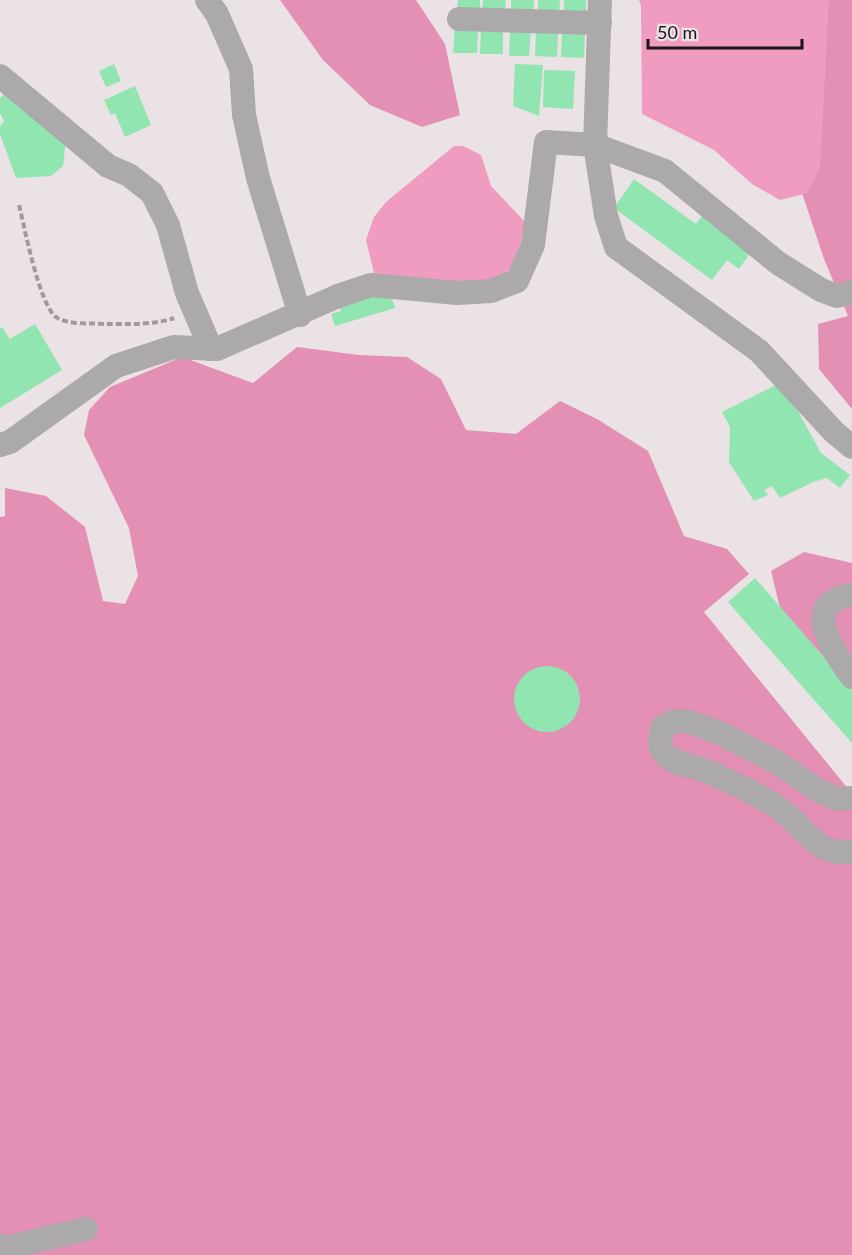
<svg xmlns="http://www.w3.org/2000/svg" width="852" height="1255" viewBox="0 0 852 1255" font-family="Lato,sans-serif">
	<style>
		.forest { fill: #e390b4 }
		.water { fill: #f09bc0 }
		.building { fill: #91e5b1 }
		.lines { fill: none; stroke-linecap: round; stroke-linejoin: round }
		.path { stroke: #a09a9c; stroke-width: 4; stroke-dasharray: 6 3; stroke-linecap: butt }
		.street { stroke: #aca9aa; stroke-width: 24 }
	</style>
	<rect width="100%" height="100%" fill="#eae2e5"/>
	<!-- forest -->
	<g class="forest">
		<path d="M280,0h136l29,44 15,71 -38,12 -52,-22 -47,-45z"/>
		<path d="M813,0h39v409l-33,-40 -1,-45 30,-8 -24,-57 -28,-84z"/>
		<path d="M297,347l62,8 48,2 34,22 25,51 50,4 44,-33 37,18 51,32 36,85 43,13 22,25 -45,38 145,178 3,-2v467h-852v-738l5,-1v-28l41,8 39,31 18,74 22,3 13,-28 -9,-48 -45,-93 5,-25 21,-23 72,-30 71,26z"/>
		<path d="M804,552l48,11v151l-68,-89 -13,-54z"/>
	</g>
	<!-- water -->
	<g class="water">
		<path d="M639,0h190l-9,168 -12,25 -28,7 -28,-16 -38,-34 -72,-36 -1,-108z"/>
		<path d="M454,146h9l18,9 10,31 34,36 -4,20 -11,27 -14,13 -109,3 -13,-12 -8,-33 8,-23 12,-15z"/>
	</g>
	<!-- building -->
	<g class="building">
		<path d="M458,0h22v12l-23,-1z"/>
		<path d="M483,0h23l-1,12 -23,-1z"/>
		<path d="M511,0h23l-1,14 -22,-1z"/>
		<path d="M538,0h22l-1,15h-21z"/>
		<rect x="564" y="0" width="22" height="15"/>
		<path d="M455,25l23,1 -1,27h-24z"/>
		<path d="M481,28l22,1v25h-23z"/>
		<path d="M510,29l21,1 -2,26h-20z"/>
		<path d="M536,29l22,1 -1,27 -22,-1z"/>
		<path d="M562,31h23l-1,27 -23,-1z"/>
		<path d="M114,64l7,17 -15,6 -7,-16z"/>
		<path d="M515,64l28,1 -4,51 -26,-10z"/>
		<path d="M544,70l31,1 -2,38 -30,-2z"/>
		<path d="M135,86l16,39 -26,12 -10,-24 -4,2 -7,-15z"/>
		<path d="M7,91l59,49 -3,26 -12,10 -35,2 -16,-44v-7l4,-6 -4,-8v-15z"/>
		<path d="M634,179l62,45 8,-11 47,39 -12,17 -12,-9 -15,20 -98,-72z"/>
		<path d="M390,293l5,15 -60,18 -4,-12 10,-3 -2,-6z"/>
		<path d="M35,324l27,46 -62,38v-80l2,-1 8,12z"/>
		<path d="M782,382l39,71 29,22 -10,13 -13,-10 -14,4 -33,16 -8,-12 -8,4 4,5 -14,6 -25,-39 1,-35 -8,-15z"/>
		<path d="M755,578l97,111v54l-124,-141z"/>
		<circle cx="547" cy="699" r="33"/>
	</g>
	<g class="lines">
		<!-- path -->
		<path class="path" d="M19,205c6,24 20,99 37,112 10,8 37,6 50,7 21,0 48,1 68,-6"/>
		<!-- street -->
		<g class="street">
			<path d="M207,0l10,14 24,55 3,46 14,63 42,137"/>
			<path d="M600,0l-5,145 11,71 10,31 143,104 75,81 18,15"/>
			<path d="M459,19l141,4"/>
			<path d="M0,76l108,90 21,9 23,18 16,32 19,68 24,56"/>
			<path d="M0,445l10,-3 106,-76 58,-19 43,2 121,-53 33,-11 86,8 34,-2 26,-10 16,-36 13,-103 49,3 70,26 113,92 43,27 16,6 15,-4"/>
			<path d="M852,595c-7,0 -12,2 -18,6 -28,14 7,61 18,76"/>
			<path d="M852,798l-15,1 -20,-9 -39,-27 -58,-30 -31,-11 -15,-1 -11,6c-3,10 -6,21 4,29 10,9 22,9 34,13 21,8 60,27 79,40 26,18 34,47 72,43"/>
			<path d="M0,1246l10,1 76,-18"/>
		</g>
	</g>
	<!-- scale -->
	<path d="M648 39v9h154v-9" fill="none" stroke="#191617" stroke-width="3"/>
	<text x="657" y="39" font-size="18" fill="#191617" stroke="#eae2e5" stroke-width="4.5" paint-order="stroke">50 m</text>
</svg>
